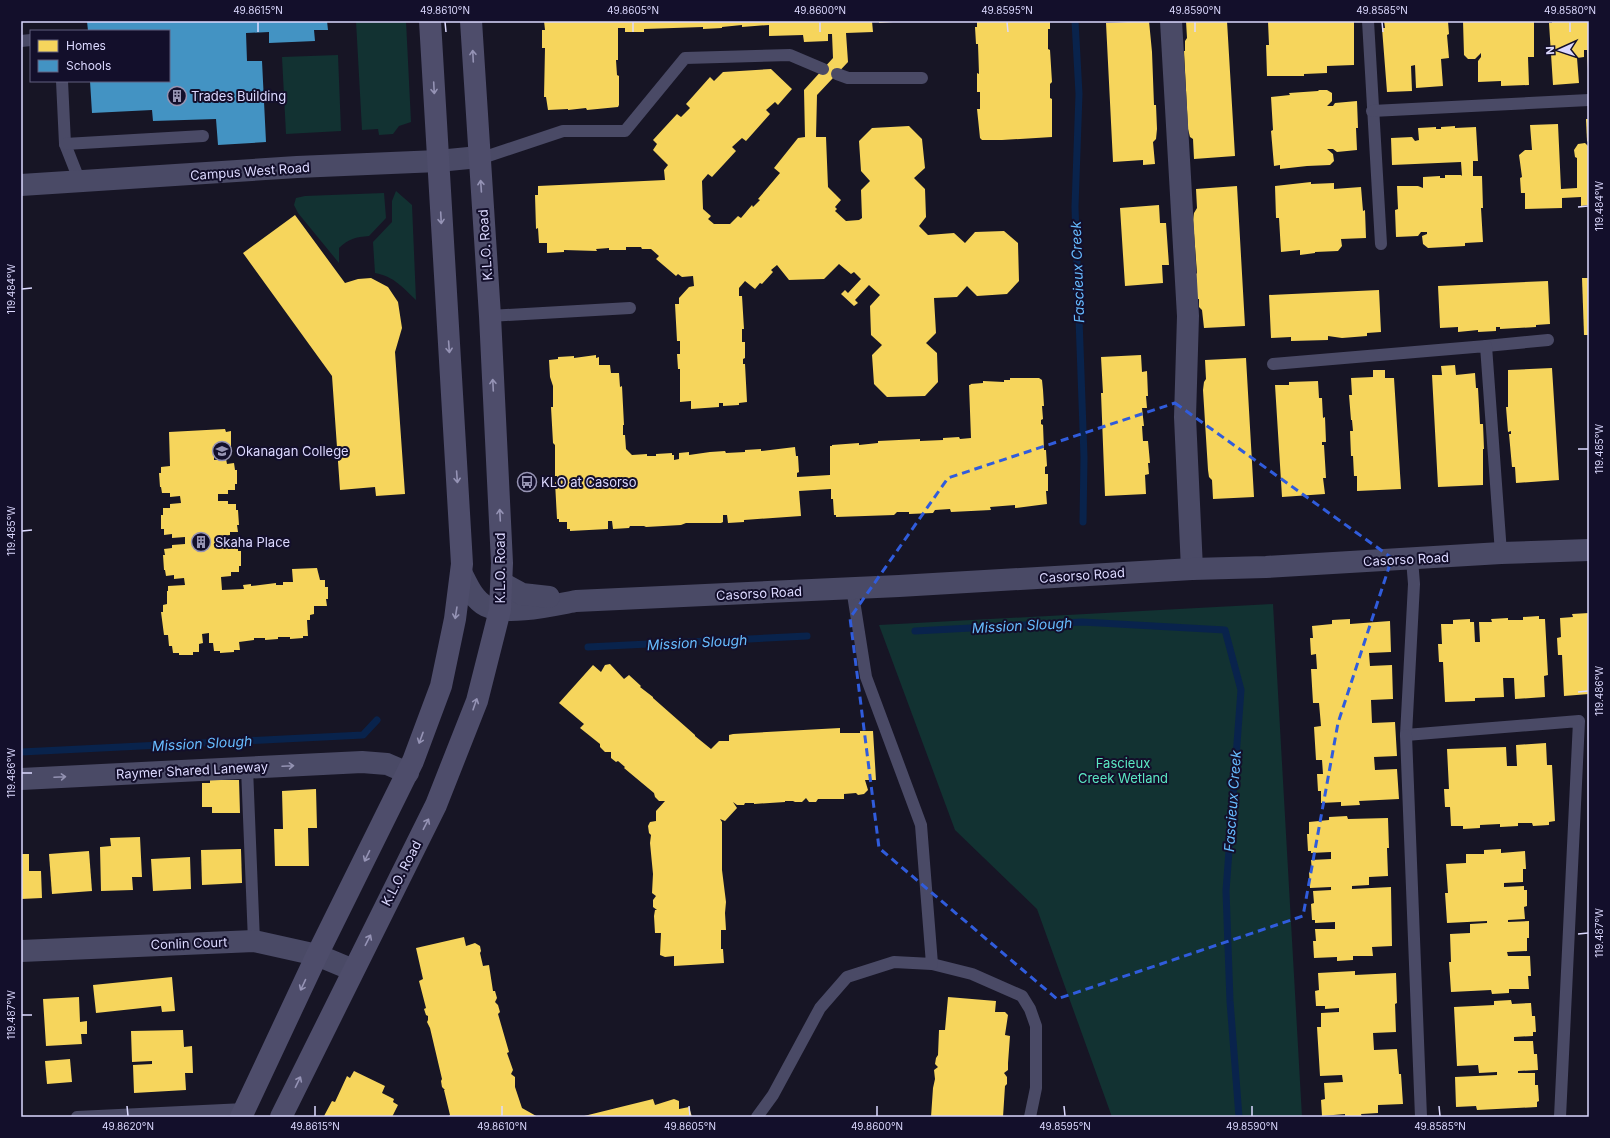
<svg xmlns="http://www.w3.org/2000/svg" width="1610" height="1138" viewBox="0 0 1610 1138" font-family="Inter,sans-serif">
	<style>
		.green { fill: #123232 }
		.homes { fill: #f6d55c }
		.schools { fill: #4393c3 }
		.lines { fill: none; stroke-linecap: round; stroke-linejoin: round }
		.stream { stroke: #09234c; stroke-width: 7 }
		.service { stroke: #4a4a66; stroke-width: 12 }
		.minor { stroke: #4a4a66; stroke-width: 22 }
		.secondary { stroke: #4e4d6b; stroke-width: 22 }
		.oneway { stroke: #9593b5 }
		.oneway2 { stroke: #9392b2 }
		.marked { fill: none; stroke: #305cdc; stroke-width: 3; stroke-dasharray: 8 5; stroke-linejoin: round }
		.ticks { fill: none; stroke: #dcd9ff; stroke-width: 1.5 }
		.labels { text-anchor: middle; dominant-baseline: central; stroke-width: 4; stroke-linejoin: round; paint-order: stroke }
		.poi-label { font-size: 13px; fill: #dcd9ff; stroke: #130f2b; text-anchor: start }
		.street-label { font-size: 13px; fill: #dcd9ff; stroke: #130f2b }
		.park-label { font-size: 13px; fill: #5be9c3; stroke: #130f2b }
		.water-label { font-size: 14px; font-style: italic; fill: #67bcff; stroke: #130f2b }
		.neatline { fill: none; stroke: #dcd9ff; stroke-width: 1.5 }
		.ticks-label { font-size: 10px; text-anchor: middle; fill: #dcd9ff }
	</style>
	<rect width="100%" height="100%" fill="#171525"/>
	<!-- green -->
	<g class="green">
		<path d="M356,21h50l5,101 -12,4 -6,8 -14,1 -1,-6 -16,1z"/>
		<path d="M338,55l3,76 -55,3 -4,-77z"/>
		<path d="M396,191l16,14 4,95c-14,-13 -21,-23 -41,-27l-2,-31 19,-20v-21z"/>
		<path d="M384,193l2,25 -17,18c-13,1 -21,3 -30,12v15l-41,-50 -4,-8 2,-7 9,-2z"/>
		<path d="M1273,604l29,513h-190l-75,-208 -82,-79 -76,-205z"/>
	</g>
	<!-- homes -->
	<g class="homes">
		<path d="M544,21h328l1,11 -27,1 2,29 -31,33 -1,42h10l2,50 13,13 -6,7 2,2 -2,2 11,10 13,-1 3,-2 -1,-28 9,-9 -9,-10 -2,-30 13,-13 37,-2 13,13 3,29 -11,10 11,11 1,28 -7,9 9,9 26,-2 11,10 10,-11 29,-1 14,12 1,38 -12,13 -30,2 -10,-10 -10,11 -23,1 2,35 -10,10 11,10 1,29 -13,14 -38,1 -13,-13 -2,-29 10,-10 -11,-10 -1,-29 10,-11 -11,-10 -14,15 3,3 -4,3 -13,-12 4,-4 3,3 13,-14 -7,-7 -3,2 -12,-10 -15,15 -35,1 -12,-15 -6,5 2,2 -11,12 -2,-1 -5,6 -10,-8 -6,7v8h3l2,33h-2v13h3v16l-2,1v5h2l2,38 -8,1v2l-16,1v-3h-4v4l-28,2v-8l-11,1v-33h-2l-1,-15h3v-13h-3l-2,-37h4v-6l10,-11 5,-1 -1,-10 -11,1 -4,-3 -2,2 -20,-17 3,-3 -8,-7h-9l-1,-2h-15v3h-17v-2l-13,1 1,2 -33,-1v2l-17,1v-10h-8l-1,-15 -2,1 -1,-34h3v-9l127,-6 -1,-10 4,-5 -15,-15 4,-6 -4,-4 24,-26 4,3 9,-9 -4,-4 24,-27 4,4 9,-9 48,-3 21,20 -14,16 -3,-3 -9,8 4,4 -24,27 -4,-3 -10,9 4,4 -24,26 -4,-3 -6,7 1,28 8,7 -3,3 6,5h16l8,-8 3,2 11,-13 1,2 7,-7 -2,-1 22,-26 -6,-5 24,-30 7,-1 -1,-47 29,-32 -1,-24h-4v7l-24,1 -1,-7 -34,1v-11l-27,2v-2l-20,2v1l-19,1v-2l-59,2v3h-19v-4h-7v32h-2l1,15 2,1v29l-1,2 -31,3 -1,-2 -18,2v-1l-20,1 -2,-13h-2l1,-49h-3v-18h3z"/>
		<path d="M879,21h14v1l-14,1z"/>
		<path d="M977,21h73v8h-2v20l2,1 2,32 -2,2v14l2,1v38l-50,3h-20l-2,-2 -3,-29h3v-17h-3v-19l2,1 -1,-30h-2l-1,-17h2z"/>
		<path d="M1149,21l3,31 2,53h2l1,24 -1,10 -3,3 2,22 -12,1v-5l-30,2 -7,-139z"/>
		<path d="M1186,21h41l8,135 -41,3 -1,-20 -3,-2 -2,-8 -4,-78h1v-10l2,-3z"/>
		<path d="M1268,21h86v44l-27,1v7l-23,1v2h-37l-1,-31h3z"/>
		<path d="M1384,21h64l1,13 -2,1 2,23 -8,1 2,27 -27,2 -1,-23 -4,1 1,25 -25,1 -5,-64h3z"/>
		<path d="M1463,21h71v36h-6l1,28 -28,1v-5l-23,1v-21l3,-4v-4l-6,6h-7l-4,-4z"/>
		<path d="M1552,21h37v48h-1l-1,-19h-3v7l-7,1 2,25 -26,2 -4,-62h3z"/>
		<path d="M1319,90h8l5,3v8l-5,5h6l2,-3 22,-2 1,27h-2l1,22 -20,2 -4,-3h-6l6,5 1,7 -4,4 -23,1 -27,3v-4l-6,1 -3,-35 2,-1 -2,-33 19,-2 -1,-2 29,-2z"/>
		<path d="M1586,119h3v24l-2,-2z"/>
		<path d="M1558,124l3,65 16,-1v-30l-2,-1 -1,-7 4,-6 7,-1 4,4v58l-8,1v-9l-19,1v10l-37,1v-16h-4l-1,-15 2,-1 -3,-22 6,-5h7l-2,-25z"/>
		<path d="M1455,126v2l21,-1 2,34h-5v15h9l1,32h-2l2,34 -18,1v3l-37,2 -5,-4 -1,-8 5,-2v-2h-6l-3,4 -22,1 -1,-27 3,-1 -1,-23h21l5,2v-11l17,-1v2h5v-3h16l1,1 -1,-14 -69,3 -1,-27 21,-1 3,4 4,-1 -1,-12 18,-1v2h5v-2z"/>
		<path d="M1311,182v2l23,-1v6l27,-2 2,24 2,-1 1,28 -25,1 1,7 -4,5 -23,1v1l-15,2v-5l-19,2 -2,-34h-3l-1,-32z"/>
		<path d="M1237,186l8,140 -41,2 -2,-18 -3,-3v-8h-2l-1,-25 1,-1 -4,-53 1,-7 3,-5 -1,-19z"/>
		<path d="M1159,205l1,18h6l3,42h-7l1,18 -38,3 -5,-78z"/>
		<path d="M295,215l50,68 13,-4 13,-1 17,9 10,15 4,26 -7,24 10,142 -29,2 -1,-9 -35,3 -8,-114 -89,-123z"/>
		<path d="M1582,278h7v57h-5z"/>
		<path d="M1548,281l2,43 -14,1v2l-36,2v-2h-4v4l-18,1v-2l-20,2v-5l-18,1 -2,-42z"/>
		<path d="M1379,290l2,42 -14,1v3l-25,2 -14,-2v4l-37,1v-4l-20,1 -2,-43z"/>
		<path d="M596,355v3l3,-1v8h11l1,8h8l1,14 2,-1 2,39h-1v10h2l1,14 6,6 15,-1v2h9v-2l16,-1v2h2v5l5,-1v-6l10,-1v3l21,-3 15,-1 1,2 19,-1v-2l16,-1v2l34,-4 1,9h2l1,16 -2,1v4l33,-2v-29h2v-1l27,-2v2l19,-2v-2l42,-2v2l23,-1v-2l16,-1 1,2 11,-1 -2,-53h2l-1,-1 13,-1v-2l21,1v-2h6v-2h29l3,2 1,10 1,16h-2l1,13 -2,1v4l2,1 1,25h2l1,16 -2,1v7h3v17h-2l1,13 -32,4v-3l-25,2 1,3 -40,2 -1,-3 -15,1 -2,3 -24,1v-2h-12l-3,3 -58,2v-2h-2l-1,-16h-2v-10l-32,2 2,25 -57,4v2l-16,1 -1,-8h-4v7l-2,1h-35l-5,2 -35,2 -2,-1h-14l-1,2 -16,1 -1,-8h-4v8l-38,2v-2h-3v-7h-8v-3h-2l-2,-37h3l-1,-6h-2v-31l-2,-2 -2,-36h2v-21l-3,-9 -1,-17 9,-1v-2l16,-1v2z"/>
		<path d="M1141,355l1,17 5,-1 1,25h-2l1,12h-5l2,18h-2l1,15h5l2,22h-2l1,11 -4,1 1,19 -41,2 -4,-103h2l-2,-36z"/>
		<path d="M1246,358l8,139 -41,2 -1,-19 -3,-3 -1,-7 -5,-80 1,-8 2,-3 -1,-19z"/>
		<path d="M1455,365l1,10 19,-2 1,15h2l2,36h3l1,25h-1v36l-45,2 -6,-112h10l-1,-9z"/>
		<path d="M1552,368l7,112 -43,3 -1,-16h-3l-3,-33h2v-3l-3,1 -2,-25h2v-37z"/>
		<path d="M1373,370h12v8h9l7,111 -44,2v-15h-3l-1,-20h-2l-1,-25h3l-1,-11h-1l-2,-25h3l-1,-17 22,-1z"/>
		<path d="M1318,381l1,17h3l1,20 2,-1 1,25h-4v3h2l2,33h-3l2,16 -43,3 -7,-112h14v-3z"/>
		<path d="M225,429l1,3 5,-1v19h-4l-1,3 -12,1v6l12,-1 1,5 7,-1 1,7h2v14h-2v6h-7v4h-10v7h10v3h8v6h2l1,15h-2l1,7h-8v3l-12,1v6h13v4l7,-1v6h3v15h-2v6h-8v4l-10,1 1,13 22,-1 -1,-4 8,-1v2l25,-3v2h7v-3h10l-1,-13 25,-1 3,12h5v7h3v12h-2l1,7h-13v8l-4,1v5h-3l1,16h-5v2l-13,1v-2h-12v2l-13,1v-2h-11v2l-15,2 1,8h-6v2l-14,1v-2h-6l-1,-8h-4v-10l-7,1 1,9 -4,1v8h-6v3h-14v-2h-6l-1,-7h-3l-1,-11h-4l-3,-23h2v-7l4,-1v-13h1v-5l17,-1 -1,-7 -10,1v-4l-8,1 -1,-6h-1l-1,-15h2l-1,-6 8,-1v-3l13,-1v-7l-13,1v-4l-8,1v-6h-3v-14h2v-7h7v-4l11,-1 -1,-7 -10,1v-4h-8l-1,-6h-1l-1,-14h2v-6l9,-1 -1,-34z"/>
		<path d="M1589,613v81l-25,2 -2,-41h-4l-1,-17 4,-1 -1,-19 13,-1 -1,-3z"/>
		<path d="M1539,616v3h6l3,56 -4,1 1,21 -30,2 -1,-21h-11l1,19 -29,1v3l-30,1 -2,-40h-4l-1,-18h4l-1,-20h12v-4l17,-1v3h4l1,20h5l-1,-20h13l-1,-3 17,-1v2h15v-3z"/>
		<path d="M1350,619v5l40,-3 1,31 -22,1 1,13 22,-1 1,34 -22,1 1,23 23,-1 2,34 -23,1 1,13 22,-1 2,30 -40,2 1,4 -19,1v-4l-20,1v-12h-3l-1,-17h6l-1,-14h-6l-2,-33 7,-1 -2,-23h-6l-2,-34h6l-1,-15 -5,1 -1,-17h3l-1,-12 20,-2v-4z"/>
		<path d="M610,664l14,15 5,-4 12,11 -1,1 13,10v1l42,37v1l16,13 8,-8h10v-6l4,-1 107,-6v5h20v-2h13l3,49h-11l3,10 -4,4 -6,1 -2,-2 -12,1v5h-26l-2,3h-7l-3,-4 -4,4h-7l-2,-1h-8v1l-31,2v-1h-9l-1,2h-7l-4,-3 4,6 -12,13 -5,-2 2,3v48l4,32 -1,11 1,17h-5v19h2l1,14 -50,3v-10l-9,1 -5,-2 1,-22h-6l-1,-17 1,-6h2l-4,-3v-7l3,-4 -4,-3 1,-19 -3,-31 1,-8 -2,-2 -1,-7 2,-4 6,-1v-10l9,-10h-6l-4,-4 -1,-4 -30,-25 1,-1 -7,-6 -2,1 -5,-4v-6h-6l-5,-5v-3l-20,-16 4,-4 -25,-21 34,-38 8,7 4,-7z"/>
		<path d="M1546,743l1,22h5l3,56 -6,1v3l-16,1 -1,-3h-14v3l-18,1v-3l-20,1v3l-17,1v-3h-12l-1,-19h-5l-1,-18h5l-2,-40 59,-2 1,19h10l-1,-21z"/>
		<path d="M210,780h29l1,33h-28v-6h-10v-24h8z"/>
		<path d="M316,789l1,39h-9l1,38h-34l-1,-37h9l-1,-38z"/>
		<path d="M1347,816l1,3 40,-1 1,30h-2l1,28 -19,1v8l-17,1v3l39,-2 1,59 -20,1 1,9h-20v4l-16,1v-4l-23,1 -1,-17h3l-1,-12h20v-7l-20,1v-3h-3l-1,-16 3,-1 -1,-12 18,-1v-3l-21,1 -1,-16h3l-1,-12 20,-1v-7l-20,1v-2h-3l-1,-17h2v-12l20,-2v-3z"/>
		<path d="M140,837l2,40h-10l1,13 -32,1 -1,-44 11,-1 -1,-8z"/>
		<path d="M241,849l1,34 -40,2 -1,-35z"/>
		<path d="M1501,849v4l24,-2 1,18h-3v13l-19,1v4l20,-1v4h3v16l-3,1 1,12 -17,1v2l21,-1v17h-2v13l-20,1 1,4h22l1,20h-3l1,13h-20v4l-17,1 -1,-4 -40,2 -2,-30h2l-1,-28 20,-1v-9l17,-1v-2l-40,2 -2,-30h3l-2,-29 20,-1v-9h18v-4z"/>
		<path d="M89,851l3,40 -40,3 -3,-40z"/>
		<path d="M21,854h8v17h12l1,27 -21,1z"/>
		<path d="M190,857l1,32 -38,2 -2,-32z"/>
		<path d="M464,937l2,9 9,-3 5,3 1,5 -1,2 3,13 6,-1 4,26h2l2,7 -2,4 3,3 2,7 -2,2 11,38 -2,1 6,17 -2,4 4,3v10l7,21 16,9h-90l2,-2 -6,-25h1l-3,-3 -1,-6 1,-2 -12,-51 -3,-6 1,-2v-4l-2,-1 -2,-6 2,-1 -7,-27 4,-2 -7,-31z"/>
		<path d="M1355,971v4l41,-2 1,30 -2,1 1,28 -23,1 1,17 23,-1 2,25h2l2,30 -25,1v8l-17,1 1,3h-17v-3l-23,2 -1,-16 4,-1 -1,-16 19,-1 -1,-7 -22,1 -3,-49h4v-14l18,-1v-4l-14,1v-3h-9l-1,-15 4,-1 -1,-17z"/>
		<path d="M172,977l3,34 -13,1 -1,-6 -65,7 -3,-28z"/>
		<path d="M79,997l1,25 7,-1v13h-6l1,10 -36,2 -3,-47z"/>
		<path d="M948,997l48,4 -1,11h10l3,3 -3,20 5,1 -2,27v7l-4,3 3,4v7l-2,2 -2,31h-72l2,-29 2,-9 -1,-9 4,-3 -3,-3 1,-6 2,-3 1,-25h6z"/>
		<path d="M1511,1000l1,4 19,-1 1,13h3l1,16h-3v4l-19,1v4h19l1,13h3l1,16 -20,1v2h17v12h3l1,16 -2,1v5l-60,3 -1,-4 -20,1 -1,-30 42,-2v-3l-18,1 -1,-8 -21,1 -3,-59 40,-2v-4z"/>
		<path d="M183,1030l1,17 8,-1 1,27h-8l1,17 -52,3 -1,-28 19,-1v-3l-20,1 -1,-31z"/>
		<path d="M70,1059l2,23 -25,2 -2,-23z"/>
		<path d="M354,1071l31,15 -3,7 12,6 -1,3 5,3 -6,12 -68,-1 8,-15 3,1 12,-26 3,2z"/>
		<path d="M653,1099l2,6 19,-6 5,2v8l10,-2 3,10h-112z"/>
	</g>
	<!-- schools -->
	<path class="schools" d="M87,21h240l1,9h-14l1,11 -46,2v-11l-23,1 1,28h15l4,81 -48,3 -2,-26 -63,2 -1,-11 -60,3 -2,-32h79v-50h-81z"/>
	<g class="lines">
		<!-- stream -->
		<g class="stream">
			<path d="M1075,21l4,73 -4,113 9,250 -1,65"/>
			<path d="M915,631l167,-9 143,8 16,60 -15,201 4,110 9,116"/>
			<path d="M588,647l219,-11"/>
			<path d="M21,752l342,-17 14,-15"/>
		</g>
		<!-- service -->
		<g class="service">
			<path d="M1368,21l13,223"/>
			<path d="M21,41l10,-1"/>
			<path d="M837,74l11,4h74"/>
			<path d="M62,81l3,63 15,38"/>
			<path d="M1372,111l217,-11"/>
			<path d="M65,144l138,-8"/>
			<path d="M479,157l9,-1 75,-25h62l60,-73 105,-3 33,14"/>
			<path d="M490,316l140,-8"/>
			<path d="M1486,346l62,-6"/>
			<path d="M1273,364l213,-18 15,207"/>
			<path d="M1412,559l2,25 -8,151 173,-14 -19,396"/>
			<path d="M1406,735l15,382"/>
			<path d="M247,768l7,173"/>
			<path d="M932,964l40,10 50,22 8,13 6,17v62l-6,29"/>
			<path d="M77,1117l168,-8"/>
			<path d="M757,1117l16,-22 47,-87 27,-31 47,-15 38,2 -11,-139 -55,-148 -14,-89"/>
		</g>
		<!-- minor -->
		<g class="minor">
			<path d="M1171,21l17,295 -3,101 7,152"/>
			<path d="M21,185l276,-18 141,-6 41,-4"/>
			<path d="M462,574c6,12 12,26 24,32 21,10 68,-1 90,-5l323,-15 293,-17 74,-2 235,-14 88,-3"/>
			<path d="M502,583l20,11 27,3"/>
			<path d="M21,779l341,-17 25,2 21,9"/>
			<path d="M21,951l233,-10 63,14 36,15"/>
		</g>
		<!-- secondary -->
		<g class="secondary">
			<path d="M241,1117l76,-162 96,-194 28,-75 14,-67 7,-55 -32,-543"/>
			<path d="M281,1117l155,-312 41,-104 23,-91 2,-47 -12,-247 -19,-295"/>
		</g>
	</g>
	<!-- one-way arrows -->
	<defs><path id="oneway-shaft" d="M-6 0H5M1.5-3L5.5 0L1.5 3" fill="none" stroke-width="1.6" stroke-linecap="round" stroke-linejoin="round"/></defs>
	<g class="oneway">
		<use href="#oneway-shaft" transform="translate(473 56) rotate(-93)"/>
		<use href="#oneway-shaft" transform="translate(434 88) rotate(87)"/>
		<use href="#oneway-shaft" transform="translate(481 186) rotate(-94)"/>
		<use href="#oneway-shaft" transform="translate(441 218) rotate(87)"/>
		<use href="#oneway-shaft" transform="translate(449 347) rotate(86)"/>
		<use href="#oneway-shaft" transform="translate(493 385) rotate(-93)"/>
		<use href="#oneway-shaft" transform="translate(457 477) rotate(86)"/>
		<use href="#oneway-shaft" transform="translate(500 515) rotate(-93)"/>
		<use href="#oneway-shaft" transform="translate(456 613) rotate(99)"/>
		<use href="#oneway-shaft" transform="translate(475 704) rotate(-71)"/>
		<use href="#oneway-shaft" transform="translate(421 738) rotate(110)"/>
		<use href="#oneway-shaft" transform="translate(426 824) rotate(-63)"/>
		<use href="#oneway-shaft" transform="translate(367 856) rotate(116)"/>
		<use href="#oneway-shaft" transform="translate(368 940) rotate(-63)"/>
		<use href="#oneway-shaft" transform="translate(303 985) rotate(115)"/>
		<use href="#oneway-shaft" transform="translate(298 1082) rotate(-64)"/>
	</g>
	<g class="oneway2">
		<use href="#oneway-shaft" transform="translate(288 766) rotate(-3)"/>
		<use href="#oneway-shaft" transform="translate(60 777) rotate(-3)"/>
	</g>
	<!-- marked area -->
	<path class="marked" d="M1175,403l217,155 -54,165 -35,193 -246,83 -178,-151 -29,-230 98,-140z"/>
	<!-- ticks -->
	<path class="ticks" d="M258,22v10M445,22l1,10M633,22v10M820,22v10M1007,22l1,10M1195,22v10M1382,22l1,10M1570,22v10M1578,207l10,-1M22,289l10,-1M1578,449h10M22,531l10,-1M1578,692l10,-1M22,773h10M1578,934l10,-1M22,1015h10M127,1106l1,10M315,1106v10M502,1106v10M689,1106l1,10M877,1106v10M1064,1106l1,10M1252,1106v10M1439,1106l1,10"/>
	<!-- icons -->
	<defs>
		<g id="building-ring" transform="scale(1)"><circle r="9.5" fill="#130f2b" stroke="#9794b3" stroke-width="1.5"/><path d="M-4-6H4V6H1V3H-1V6H-4ZM-2.5-4.3h1.7v1.8h-1.7ZM.8-4.3h1.7v1.8H.8ZM-2.5-1h1.7V.8h-1.7ZM.8-1h1.7V.8H.8Z" fill="#9794b3"/></g>
		<g id="university-ring" transform="scale(1)"><circle r="9.5" fill="#130f2b" stroke="#9794b3" stroke-width="1.5"/><path d="M0-5L7-2L0 1L-7-2ZM-4 1L0 2.5L4 1V4Q0 6-4 4Z" fill="#9794b3"/></g>
		<g id="bus-ring" transform="scale(1)"><circle r="9.5" fill="#130f2b" stroke="#9794b3" stroke-width="1.5"/><path d="M-5-6H5V4H4V6H2V4H-2V6H-4V4H-5ZM-3.5-4V0h7V-4ZM-3.5 1.2v1.5H-2V1.2ZM2 1.2v1.5H3.5V1.2Z" fill="#9794b3"/></g>
	</defs>
	<g fill-rule="evenodd">
		<use href="#building-ring" x="177" y="96"/>
		<use href="#university-ring" x="222" y="451"/>
		<use href="#bus-ring" x="527" y="482"/>
		<use href="#building-ring" x="201" y="542"/>
	</g>
	<g class="labels">
		<!-- poi labels -->
		<g class="poi-label">
			<text x="191" y="96">Trades Building</text>
			<text x="236" y="451">Okanagan College</text>
			<text x="541" y="482">KLO at Casorso</text>
			<text x="215" y="542">Skaha Place</text>
		</g>
		<!-- street labels -->
		<g class="street-label">
			<text transform="translate(250 171) rotate(-4)">Campus West Road</text>
			<text transform="translate(485 245) rotate(-94)">K.L.O. Road</text>
			<text transform="translate(1406 559) rotate(-3)">Casorso Road</text>
			<text transform="translate(500 568) rotate(-90)">K.L.O. Road</text>
			<text transform="translate(1082 575) rotate(-4)">Casorso Road</text>
			<text transform="translate(759 593) rotate(-3)">Casorso Road</text>
			<text transform="translate(192 770) rotate(-3)">Raymer Shared Laneway</text>
			<text transform="translate(401 873) rotate(-63)">K.L.O. Road</text>
			<text transform="translate(189 943) rotate(-2)">Conlin Court</text>
		</g>
		<!-- park labels -->
		<g class="park-label">
			<text x="1123" y="763">Fascieux<tspan x="1123" dy="15">Creek Wetland</tspan></text>
		</g>
		<!-- water labels -->
		<g class="water-label">
			<text transform="translate(1077 272) rotate(-92)">Fascieux Creek</text>
			<text transform="translate(1022 625) rotate(-3)">Mission Slough</text>
			<text transform="translate(697 642) rotate(-3)">Mission Slough</text>
			<text transform="translate(202 743) rotate(-3)">Mission Slough</text>
			<text transform="translate(1232 801) rotate(-86)">Fascieux Creek</text>
		</g>
	</g>
	<!-- border -->
	<rect width="1610" height="1138" fill="none" stroke="#130f2b" stroke-width="44"/>
	<!-- legend -->
	<rect x="30" y="30" width="140" height="52" fill="#130f2b" stroke="#636080"/>
	<rect x="38" y="40" width="20" height="12" fill="#f6d55c" stroke="#636080"/>
	<text x="66" y="50" font-size="12" fill="#dcd9ff">Homes</text>
	<rect x="38" y="60" width="20" height="12" fill="#4393c3" stroke="#636080"/>
	<text x="66" y="70" font-size="12" fill="#dcd9ff">Schools</text>
	<!-- north arrow -->
	<g transform="translate(1560 50) rotate(267)" stroke="#130f2b" stroke-width="3" paint-order="stroke">
	<path d="M0-3L7 15L0 10L-7 15Z" fill="#dcd9ff"/>
	<text y="-6" font-size="11" font-weight="bold" text-anchor="middle" fill="#dcd9ff">N</text>
	</g>
	<rect x="22" y="22" width="1566" height="1094" class="neatline"/>
	<g class="ticks-label">
		<text x="258" y="14">49.8615°N</text>
		<text x="445" y="14">49.8610°N</text>
		<text x="633" y="14">49.8605°N</text>
		<text x="820" y="14">49.8600°N</text>
		<text x="1007" y="14">49.8595°N</text>
		<text x="1195" y="14">49.8590°N</text>
		<text x="1382" y="14">49.8585°N</text>
		<text x="1570" y="14">49.8580°N</text>
		<text transform="translate(1599 206) rotate(-90)" y="4">119.484°W</text>
		<text transform="translate(11 289) rotate(-90)" y="4">119.484°W</text>
		<text transform="translate(1599 449) rotate(-90)" y="4">119.485°W</text>
		<text transform="translate(11 531) rotate(-90)" y="4">119.485°W</text>
		<text transform="translate(1599 691) rotate(-90)" y="4">119.486°W</text>
		<text transform="translate(11 773) rotate(-90)" y="4">119.486°W</text>
		<text transform="translate(1599 933) rotate(-90)" y="4">119.487°W</text>
		<text transform="translate(11 1015) rotate(-90)" y="4">119.487°W</text>
		<text x="128" y="1130">49.8620°N</text>
		<text x="315" y="1130">49.8615°N</text>
		<text x="502" y="1130">49.8610°N</text>
		<text x="690" y="1130">49.8605°N</text>
		<text x="877" y="1130">49.8600°N</text>
		<text x="1065" y="1130">49.8595°N</text>
		<text x="1252" y="1130">49.8590°N</text>
		<text x="1440" y="1130">49.8585°N</text>
	</g>
</svg>
